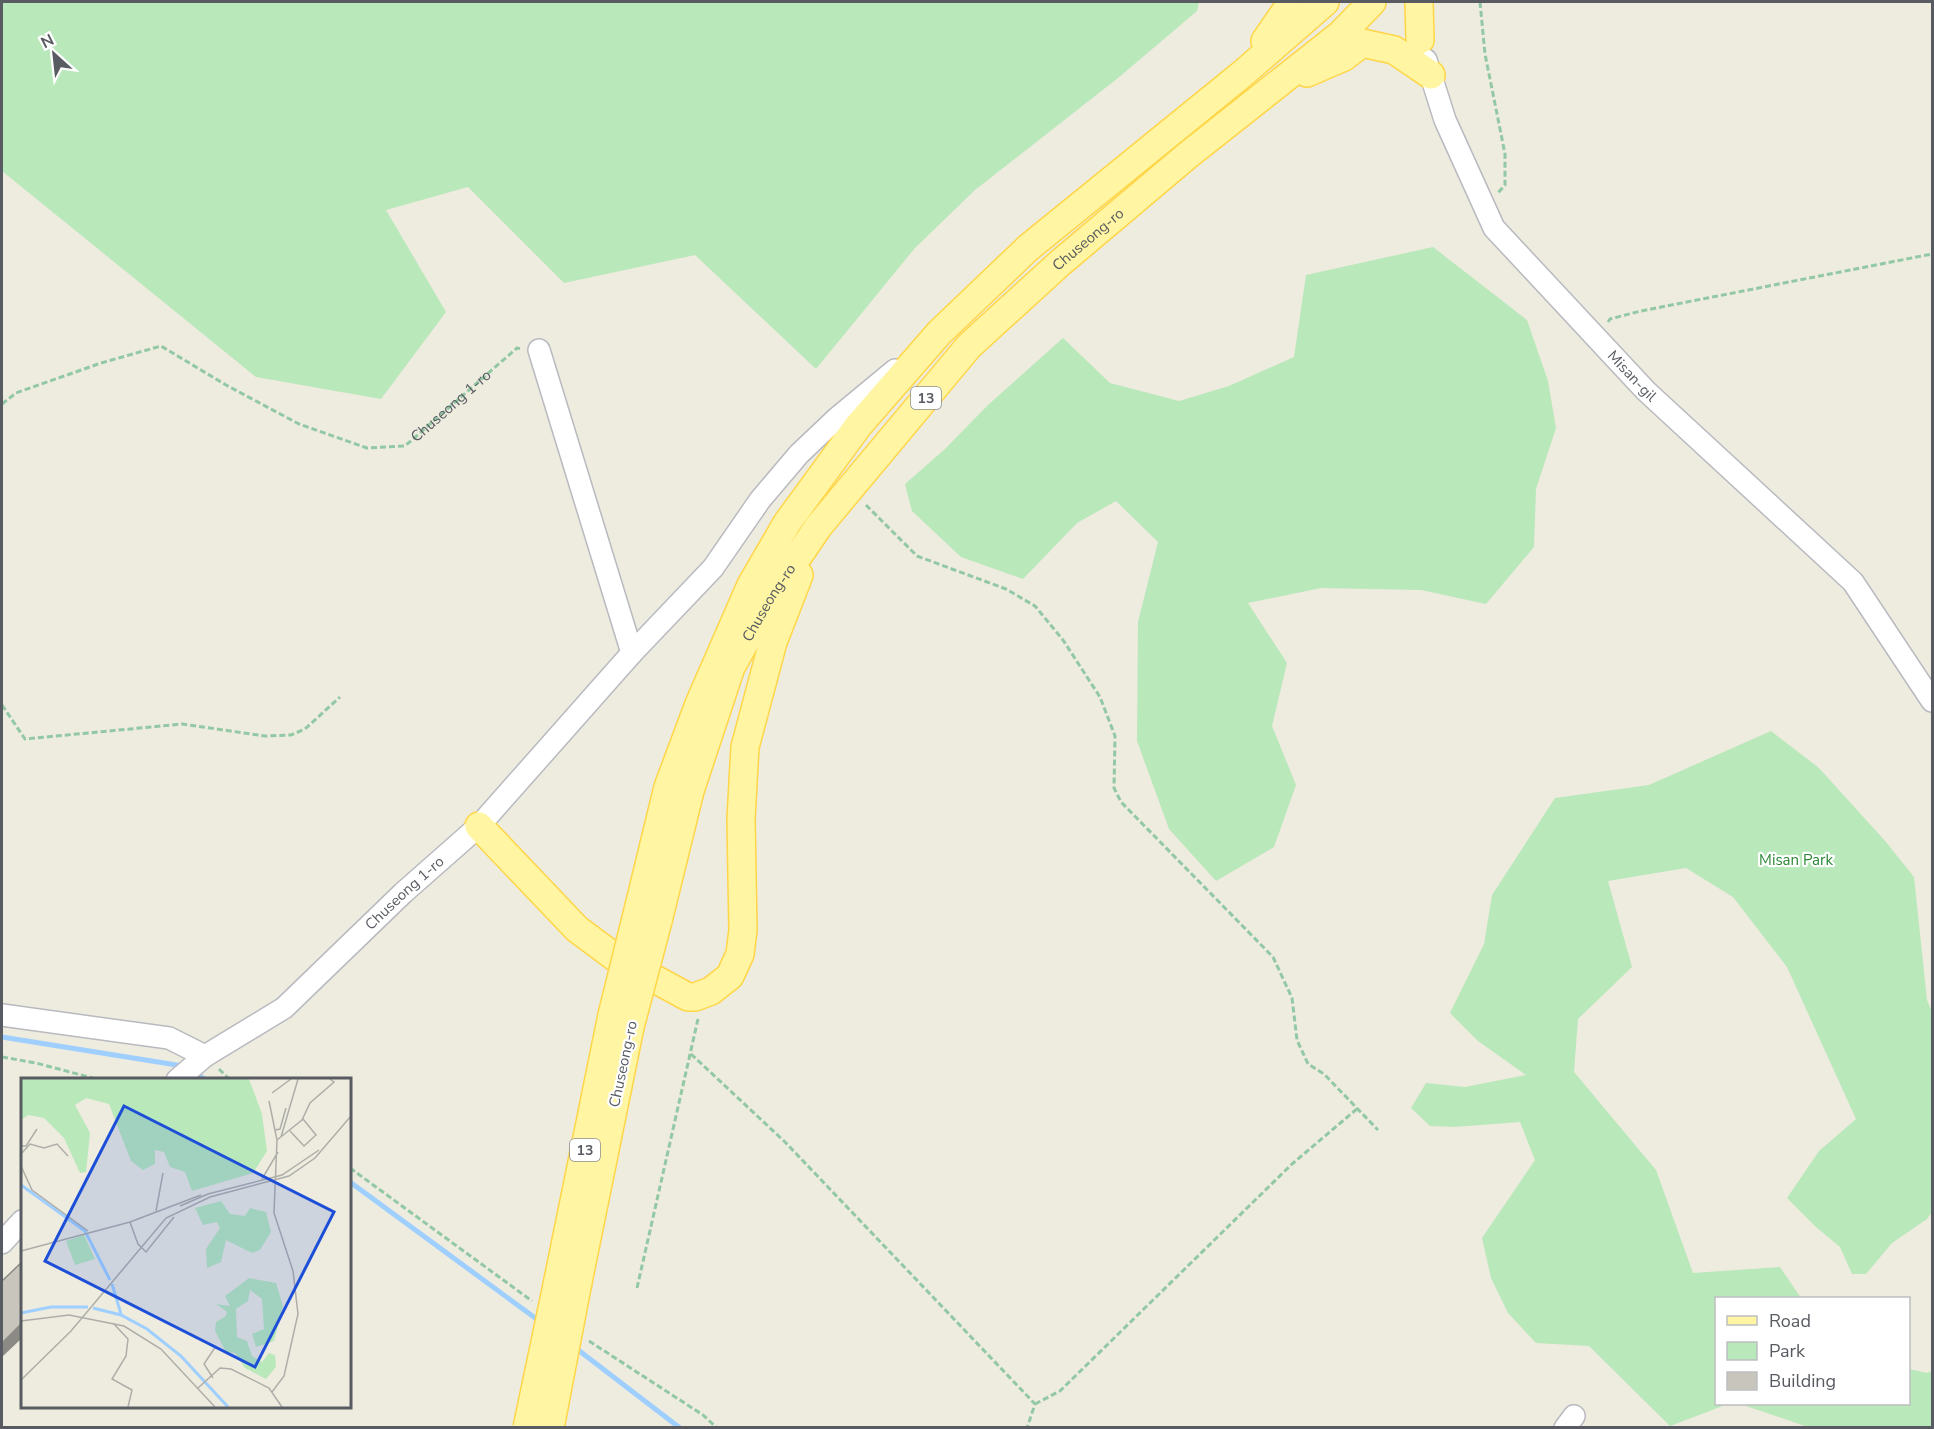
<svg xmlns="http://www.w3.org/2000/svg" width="1934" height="1429" viewBox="0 0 1934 1429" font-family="'Nunito Sans',sans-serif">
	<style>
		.green { fill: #b9e8bb }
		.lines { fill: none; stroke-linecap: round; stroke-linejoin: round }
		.stream { stroke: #9ecfff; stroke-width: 5 }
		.minor-casing { stroke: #b8bac0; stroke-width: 24 }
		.major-casing { stroke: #ffd647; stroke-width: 30 }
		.path { stroke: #92c9a4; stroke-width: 3; stroke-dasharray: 6 3; stroke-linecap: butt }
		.minor { stroke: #fff; stroke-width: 21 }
		.major { stroke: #fff5a3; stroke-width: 27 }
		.major-bridge-casing { stroke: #ffd647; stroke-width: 30; stroke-linecap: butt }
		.major-bridge { stroke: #fff5a3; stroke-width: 27 }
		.shaded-wall { fill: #8c8a84 }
		.building { fill: #c8c5bd; stroke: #8c8a84; stroke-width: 1.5 }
		.labels { text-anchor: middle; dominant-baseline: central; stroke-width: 4.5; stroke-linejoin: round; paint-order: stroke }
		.shield { fill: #fff; stroke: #8a8d91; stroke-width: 1.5 }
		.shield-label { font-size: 14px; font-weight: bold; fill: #585c62 }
		.street-label { font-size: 15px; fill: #585c62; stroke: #fff }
		.park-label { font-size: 15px; fill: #2c8735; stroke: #fff }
		.inset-river { fill: none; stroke: #9ecfff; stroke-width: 3 }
		.inset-road { fill: none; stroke: #aeaea9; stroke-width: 1.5 }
		.view { fill: #1d4ed8; fill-opacity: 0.15; stroke: #1d4ed8; stroke-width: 3 }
		.inset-edge { fill: none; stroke: #585c62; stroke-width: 3 }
	</style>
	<rect width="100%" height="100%" fill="#eeebdf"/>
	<!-- green -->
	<g class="green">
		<path d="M2,2h1197l-2,9 -79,67 -143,112 -60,58 -99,121 -121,-114 -131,28 -96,-96 -82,23 60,102 -65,87 -125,-22 -254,-206z"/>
		<path d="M1433,247l94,73 21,61 8,47 -20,61 -2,58 -48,57 -65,-14 -100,-2 -73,15 39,60 -15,63 24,59 -22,62 -58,34 -47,-52 -32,-88 1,-119 20,-80 -42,-41 -39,22 -54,56 -62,-22 -49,-46 -7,-27 40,-35 43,-44 75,-67 47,45 69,18 50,-15 65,-29 12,-82z"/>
		<path d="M1771,731l48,37 67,74 28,35 13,123 5,12v200l-5,7 -35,24 -26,31h-14l-12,-27 -24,-20 -29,-29 32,-47 37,-32 -69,-152 -54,-70 -47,-29 -78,13 24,86 -54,52 -4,53 82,98 37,103 87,-6 21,31h-85v106h12l-58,22 -81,-80 -53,-3 -28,-30 -17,-35 -9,-40 53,-78 -15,-38 -66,5 -24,-1 -19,-18 15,-25 39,4 61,-12 -48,-34 -28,-28 34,-69 8,-49 63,-97 94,-13z"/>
		<path d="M1909,1369l18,4 5,-2v56h-124l-68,-23h168z"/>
	</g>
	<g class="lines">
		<!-- stream -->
		<g class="stream">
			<path d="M2,1037l181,29"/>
			<path d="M194,1072l12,8"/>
			<path d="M350,1182l192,141"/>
			<path d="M573,1346l107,82"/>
		</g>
		<!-- minor casing -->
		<g class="minor-casing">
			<g id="minor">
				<path id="s2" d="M1426,60l19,60 49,108 152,163 207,191 79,119"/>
				<path d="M539,350l93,303"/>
				<path d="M2,1015l167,23 36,18"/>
				<path id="s3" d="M177,1080l28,-24 79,-48 119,-115 76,-67 153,-173 81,-85 47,-68 39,-46 38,-36 58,-48"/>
				<path d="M2,1243l20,-22"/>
				<path d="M1565,1428l9,-12"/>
			</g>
		</g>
		<!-- major casing -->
		<g class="major-casing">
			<g id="major">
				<path d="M1419,2l1,38"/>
				<path d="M1265,41l22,-32 3,-7"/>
				<path d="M1307,73l37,-16 18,-14 32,7 37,25"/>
				<path d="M479,826l98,103 39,29 72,39h7l16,-6 19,-15 10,-22 3,-24 -2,-111 4,-72 28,-105 26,-67"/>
				<path d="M639,906l29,-119 31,-83 52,-119 36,-62 71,-97 81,-93 89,-85 213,-173 84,-73"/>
				<path id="s4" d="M658,921l32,-130 41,-124 39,-69 48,-71 151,-181 91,-83 128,-108 153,-121 31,-32"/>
				<path d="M578,1282l52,-255"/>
				<path d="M557,1285l55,-270"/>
			</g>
		</g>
		<!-- path -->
		<g class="path">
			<path d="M1480,2l5,52 20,100v31l-7,8"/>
			<path d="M1608,322l2,-3 31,-8 291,-57"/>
			<path id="s1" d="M2,404l14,-11 85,-30 60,-17 65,39 73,39 68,24 38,-2 112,-98 5,1"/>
			<path d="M866,505l51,51 89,33 29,17 28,34 37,57 15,39 -1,52 7,14 152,155 19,41 5,42 11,24 16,10 54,56"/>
			<path d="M2,705l23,34 157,-15 83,12 26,-1 14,-6 35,-32"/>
			<path d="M691,1054l94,88 250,262 -8,24"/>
			<path d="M2,1057l34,6 64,17"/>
			<path d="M219,1069l11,11"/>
			<path d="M350,1168l182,133"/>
			<path d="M637,1288l61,-269"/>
			<path d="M589,1341l114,74 14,13"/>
			<path d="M1035,1404l25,-13 232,-227 66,-56"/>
		</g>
		<!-- minor -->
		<use href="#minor" class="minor"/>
		<!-- major -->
		<use href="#major" class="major"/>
		<!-- major-bridge casing -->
		<g class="major-bridge-casing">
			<g id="major-bridge">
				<path d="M612,1015l27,-109"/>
				<path d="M630,1027l28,-106"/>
				<path d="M527,1428l30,-143"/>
				<path d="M550,1428l28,-146"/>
			</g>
		</g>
		<!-- major-bridge -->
		<use href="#major-bridge" class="major-bridge"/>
	</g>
	<!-- shaded-wall -->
	<path class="shaded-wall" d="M22,1323v15l-20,19v-14z"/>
	<!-- building -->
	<path class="building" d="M22,1262v61l-20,20v-62z"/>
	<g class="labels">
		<!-- shield labels -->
		<g class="shield">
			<rect x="911" y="387" width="30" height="22" rx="4.5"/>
			<rect x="570" y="1139" width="30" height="22" rx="4.5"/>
		</g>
		<g class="shield-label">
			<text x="926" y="398">13</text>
			<text x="585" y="1150">13</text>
		</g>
		<!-- street labels -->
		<g class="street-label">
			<text stroke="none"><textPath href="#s4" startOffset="825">Chuseong-ro</textPath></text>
			<text stroke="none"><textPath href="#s2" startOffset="384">Misan-gil</textPath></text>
			<text stroke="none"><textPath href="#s1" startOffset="500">Chuseong 1-ro</textPath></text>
			<text stroke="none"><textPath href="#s4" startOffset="339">Chuseong-ro</textPath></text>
			<text stroke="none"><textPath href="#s3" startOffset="296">Chuseong 1-ro</textPath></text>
			<text transform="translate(623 1064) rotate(-78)">Chuseong-ro</text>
		</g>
		<!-- park labels -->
		<g class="park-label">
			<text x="1796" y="860">Misan Park</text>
		</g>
	</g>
	<!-- overview -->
	<g transform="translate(21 1078)">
		<rect width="330" height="330" fill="#eeebdf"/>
		<path d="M0,1h228l13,35 5,37 -14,22 -61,18 -7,-19 -15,-5 -6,-15 -9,-2v14l-12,6 -12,-9 -22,-57 -23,-6 -11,7 15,28 -4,39 -6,1 -16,-35 -20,-20 -16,-3 -7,5zM200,123l9,13 15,2 5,-8 16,4 5,20 -11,18 -8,3 -26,-13 -5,22 -14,6 -1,-19 14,-21 -3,-6 -14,3 -8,-17zM63,157l11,24 -20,6 -9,-24zM228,200l27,5 7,23 -9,35 -18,6 -4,-13 12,-5 -2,-30 -12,-9 -2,11 -12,8 1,28 10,4 5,15 10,6 7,-9 6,2 1,12 -10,12 -21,-11 -10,-15 -9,-1 -11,-21 1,-9 10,-6 1,-4 -11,-8 14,2 -5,-10z" fill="#b9e8bb"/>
		<path class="inset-river" d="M0,107l64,46 25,49M91,206l9,30M72,230l28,7 26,14 34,27 47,51M0,235l30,-6h37"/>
		<path class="inset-road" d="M251,15l19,-14M248,23l8,39 -3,73 19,58 5,43 -14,62 -12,16M254,52l5,-1 6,-21M269,53l14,15 12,-11 -13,-16M260,59l17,-58M256,62l25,-20 8,-17 24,-21 -4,-3M0,68h5l11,-17M0,76l9,-10 14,4 13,-4 11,12M0,88l11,24 56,41M241,101l16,-27M159,128l28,-12 74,-19 37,-25M135,133l7,-38M109,144l8,22 8,8 28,-35M0,173l109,-29 71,-27M0,243l48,-6 55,11 37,23 54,58M92,245l15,16 -2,17 -14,23 20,11 -4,17M192,300l-9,-14 12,-18M0,302l50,-49 95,-113 44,-21 79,-21 26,-18 36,-42M177,310l22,-20 11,1 38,19 13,19"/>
		<path class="view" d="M103,28l210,106 -79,155 -210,-106z"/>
		<rect width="330" height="330" class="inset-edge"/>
	</g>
	<!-- border -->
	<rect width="1934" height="1429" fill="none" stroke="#585c62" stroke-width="6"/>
	<!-- legend -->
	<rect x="1715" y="1297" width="195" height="108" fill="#ffffff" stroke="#bcbec0" stroke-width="1.5"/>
	<rect x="1727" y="1316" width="30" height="9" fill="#fff5a3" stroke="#bcbec0" stroke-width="1.5"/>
	<text x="1769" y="1327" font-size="18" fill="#585c62">Road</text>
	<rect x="1727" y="1342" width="30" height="18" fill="#b9e8bb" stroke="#bcbec0" stroke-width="1.5"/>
	<text x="1769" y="1357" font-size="18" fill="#585c62">Park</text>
	<rect x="1727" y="1372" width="30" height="18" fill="#c8c5bd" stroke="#bcbec0" stroke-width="1.5"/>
	<text x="1769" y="1387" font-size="18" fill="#585c62">Building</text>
	<!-- north arrow -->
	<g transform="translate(54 54) rotate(333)" stroke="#ffffff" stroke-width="4.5" paint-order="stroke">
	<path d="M0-4.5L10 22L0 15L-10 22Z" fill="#585c62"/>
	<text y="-9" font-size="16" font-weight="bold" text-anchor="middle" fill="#585c62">N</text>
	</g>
</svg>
